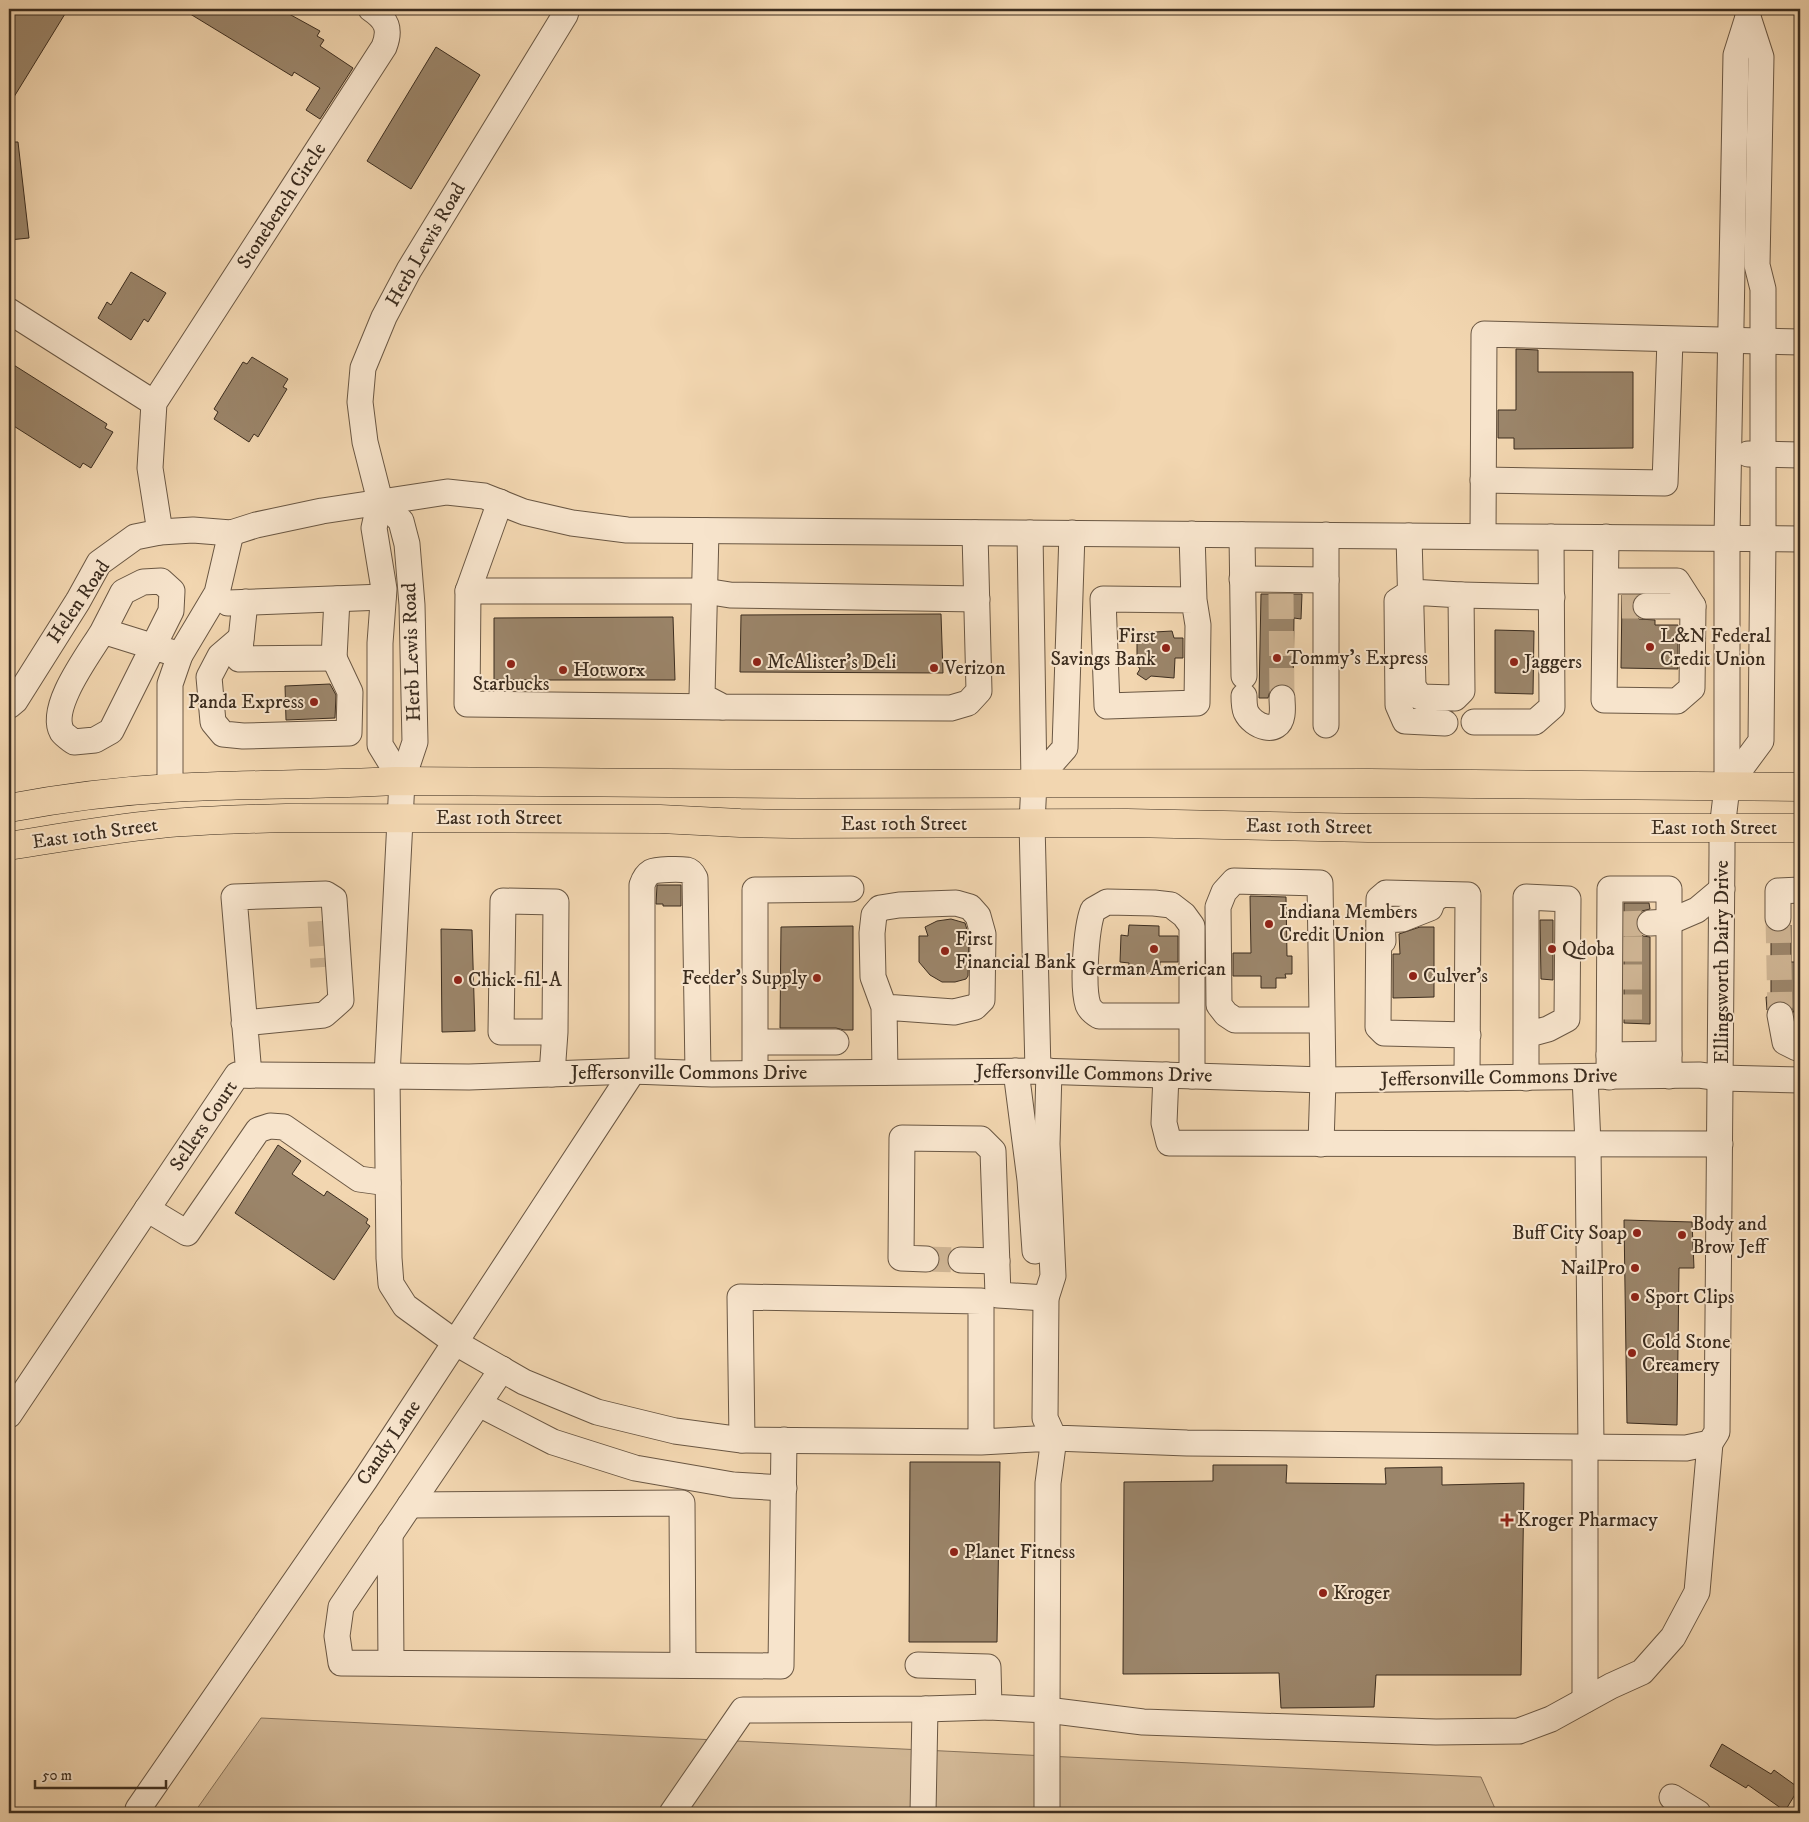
<svg xmlns="http://www.w3.org/2000/svg" width="1809" height="1822" viewBox="0 0 1809 1822" font-family="'IM FELL DW Pica',serif">
	<style>
		.green { fill: #d3b997; stroke: #88735b }
		.building { fill: #9b856a; stroke: #3c2d1f }
		.lines { fill: none; stroke-linecap: round; stroke-linejoin: round }
		.minor-tunnel { stroke: #ceb493; stroke-width: 25; stroke-dasharray: 25 12; stroke-linecap: butt }
		.minor-casing { stroke: #6a5743; stroke-width: 27 }
		.major-casing { stroke: #3c2d1f; stroke-width: 29 }
		.minor { stroke: #f7e4cc; stroke-width: 25 }
		.major { stroke: #f2d6b0; stroke-width: 28 }
		.poi-dot { fill: #8f2418; stroke: #f7e4cc; stroke-width: 2 }
		.labels { text-anchor: middle; dominant-baseline: central; stroke-width: 4; stroke-linejoin: round; paint-order: stroke }
		.street-label { font-size: 20px; fill: #3c2d1f; stroke: #f7e4cc }
		.poi-label { font-size: 20px; fill: #3c2d1f; stroke: #f7e4cc; text-anchor: start }
	</style>
	<rect width="100%" height="100%" fill="#f2d6b0"/>
	<filter id="stains"><feTurbulence type="fractalNoise" baseFrequency=".004" numOctaves="4"/><feColorMatrix values="0 0 0 0 .2 0 0 0 0 .09 0 0 0 0 .02 0 0 0 .5 -.17"/></filter>
	<radialGradient id="worn" r=".72"><stop offset=".6" stop-color="#630" stop-opacity="0"/><stop offset="1" stop-color="#630" stop-opacity=".3"/></radialGradient>
	<!-- green -->
	<path class="green" d="M261,1718l1220,59 16,36h-1303z"/>
	<!-- building -->
	<g class="building">
		<path d="M9,9h59l-59,96z"/>
		<path d="M182,9h98l40,22 -3,5 7,4 -4,6 33,22 -33,51 -14,-9 14,-22 -26,-16 -2,4z"/>
		<path d="M436,47l44,28 -69,114 -44,-28z"/>
		<path d="M9,142h9l11,96 -20,2z"/>
		<path d="M131,272l35,21 -18,29 -4,-3 -13,21 -33,-22 9,-16 4,3z"/>
		<path d="M1516,349l22,1v22h95v76l-119,1v-11h-16v-28h18z"/>
		<path d="M252,357l36,22 -5,8 4,2 -29,48 -4,-3 -5,8 -35,-23 4,-7 -4,-3 29,-47 4,2z"/>
		<path d="M9,362l98,62 -2,4 8,4 -22,36 -8,-5 -3,5 -71,-45z"/>
		<path d="M1261,594h41l-1,25 -7,-1 -1,71 -5,-4 -6,-1 -7,2 -5,5 -2,7h-9z"/>
		<path d="M1622,595h15l-4,4 -1,7 2,8 5,5 16,1v5h23v44l-57,-1z"/>
		<path d="M941,614l2,59 -203,-1 1,-57z"/>
		<path d="M673,617l2,63h-181v-62z"/>
		<path d="M1495,630l39,1 -1,63 -38,-1z"/>
		<path d="M1172,631l2,7h9v20h-8l-1,20 -23,-2 -5,4 -9,-6 3,-5 -3,-4v-32z"/>
		<path d="M330,684l6,11 -1,23 -49,2 -1,-34z"/>
		<path d="M657,885h24v21h-18v-2h-7z"/>
		<path d="M1250,896l36,1 1,59h5v18h-7l1,4h-10v10h-15v-12h-28v-23h18z"/>
		<path d="M1624,903h25l1,6 -8,2 -5,5 -1,7 2,8 5,5 7,1v87l-26,-1z"/>
		<path d="M951,919l14,4 4,13 -1,40 -2,3 -11,3h-13l-12,-7 -11,-13v-26h9l-3,-9 12,-6z"/>
		<path d="M1540,920h13v60l-12,-1z"/>
		<path d="M1129,925l30,1v10h19v26h-18v12l-32,-1 1,-10 -9,-1 1,-27 7,1z"/>
		<path d="M1791,925v37h9v53h-5l-4,-9 -7,-5h-7l-6,3 -4,6 -1,-13h5v-67l7,2 7,-1z"/>
		<path d="M853,926v104h-9l-8,-2h-56l1,-101z"/>
		<path d="M1420,927h14v70l-41,1v-44h7l-1,-20z"/>
		<path d="M441,929l31,1 3,101 -33,1z"/>
		<path d="M278,1145l23,16 -9,13 32,22 3,-5 41,28 -2,4 4,3 -36,54 -99,-67z"/>
		<path d="M1624,1220l68,2 2,46h-15l-2,157 -50,-2z"/>
		<path d="M910,1462h90l-3,180h-88z"/>
		<path d="M1213,1465h74l-1,18 100,1 -1,-16 57,-1v18l82,-2 -3,192h-145l-2,32 -93,1 -2,-35 -156,1 1,-192 89,-1z"/>
		<path d="M1722,1744l49,30 3,-4 25,18 -14,23 -37,-26 -2,3 -36,-22z"/>
	</g>
	<g class="lines">
		<!-- minor-tunnel -->
		<g class="minor-tunnel">
			<path d="M1281,594l1,104"/>
			<path d="M1622,606h24"/>
			<path d="M1778,918l2,97"/>
			<path d="M320,921l3,46"/>
			<path d="M1617,924l33,-1"/>
			<path d="M1617,949h33"/>
			<path d="M1617,977h33"/>
			<path d="M1617,1007h33"/>
			<path d="M926,1259l35,1"/>
		</g>
		<!-- minor casing -->
		<g class="minor-casing">
			<g id="minor">
				<path d="M9,311l145,92"/>
				<path d="M1748,454l52,1"/>
				<path d="M1483,480l182,3 5,-143"/>
				<path d="M500,502l-32,89 -1,113 255,3"/>
				<path d="M706,531l-4,165 21,11 228,1 17,-5 11,-12 -4,-158"/>
				<path d="M160,532l-10,-64 4,-65 230,-356c7,-18 3,-27 -13,-38"/>
				<path d="M1030,533l4,250 -2,40 6,248"/>
				<path d="M1192,534l2,66 -91,-1 4,107 90,-3 1,-78 -4,-25"/>
				<path d="M1242,535l2,141"/>
				<path d="M1409,536l4,150 7,11 35,1 7,-7 -1,-96 -50,-3 -14,9 1,104 7,16 40,2"/>
				<path d="M1483,536l1,-202 316,8"/>
				<path d="M1242,579l84,1"/>
				<path d="M1606,581h71l16,25 -1,82 -15,13 -73,-1 2,-163"/>
				<path d="M468,591h237l25,4 247,4"/>
				<path d="M1461,595l91,2"/>
				<path d="M245,602l-6,57 95,-1 3,-59"/>
				<path d="M228,603l155,-6"/>
				<path d="M1646,606h47"/>
				<path d="M103,631c-13,22 -55,76 -41,101 3,4 8,7 12,10l21,-2 16,-9 60,-120 1,-20 -11,-10 -18,1 -20,10 -20,39 77,24"/>
				<path d="M241,638l-21,18 -11,21 4,45 10,12 20,2 106,-3 1,-41 -16,-34"/>
				<path d="M1244,696c0,5 0,11 2,16 7,15 33,24 36,3 1,-6 0,-12 0,-17"/>
				<path d="M9,706l6,-5 63,-100 21,-38 36,-26 25,-5 33,-2 38,3 25,-8 66,-14 125,-19 37,4 40,16 48,11 55,7 1173,9"/>
				<path d="M1474,722h61l17,-15 -1,-170"/>
				<path d="M1326,725v-190"/>
				<path d="M402,781l-22,-36v-102l4,-54 -10,-61 6,-27 -15,-59 -5,-40 3,-34 21,-51 25,-47 156,-255 2,-6"/>
				<path d="M1034,783l31,-35 7,-215"/>
				<path d="M1727,787l34,-46 2,-203v-249l-6,-24 4,-208 -13,-40"/>
				<path d="M170,788v-104l10,-29 37,-62 14,-60"/>
				<path d="M1778,918v-27l22,-1"/>
				<path d="M1650,923l19,-1 28,-12 25,-21"/>
				<path d="M1383,941l-1,-21 20,-1 28,-11 3,-8 8,-5"/>
				<path d="M884,1007l-11,-30 -1,-44 2,-18 6,-7 19,-3 57,-2 14,4 8,9 5,18 -1,66 -7,7 -21,5 -70,-5 1,65"/>
				<path d="M1780,1015l5,27 12,6h3"/>
				<path d="M244,1023l80,-8 17,-15 -7,-101 -8,-5 -92,3 15,178"/>
				<path d="M756,1042h80"/>
				<path d="M1609,1055l60,-1"/>
				<path d="M642,1071v-186c2,-6 4,-10 9,-13 6,-3 29,-3 36,-2 4,1 6,4 8,8l3,195"/>
				<path d="M1016,1071l14,109 5,71"/>
				<path d="M1049,1071l-2,73 6,132 -7,22 -1,120 9,20 133,5 499,5 24,-5 7,-11 5,-579v-24l5,-42v-249l9,-483 12,-38"/>
				<path d="M755,1073v-183l96,-1"/>
				<path d="M552,1074l3,-42 1,-130 -53,-1 -2,131h54"/>
				<path d="M1166,1075l-2,48 5,20 551,1"/>
				<path d="M1192,1076v-60h-93c-5,-3 -9,-6 -11,-11 -6,-18 -2,-77 5,-95l14,-8 47,1 17,2 13,10 8,11v90"/>
				<path d="M1585,1077l3,67 3,303"/>
				<path d="M1609,1077l1,-188h59v187"/>
				<path d="M1467,1078l1,-183 -82,-2 -7,6 -1,128 6,6 84,2"/>
				<path d="M1526,1078v-181l42,2 -1,120 -19,10 -22,6"/>
				<path d="M1321,1144l2,-64 -3,-197 -86,-2 -10,11 -6,15 1,98 7,9 9,6h87"/>
				<path d="M147,1209l40,24 71,-103 12,-4 14,1 75,52 29,4"/>
				<path d="M926,1259l-25,-1 1,-120 79,1 12,12 5,144 48,3"/>
				<path d="M961,1260l36,1"/>
				<path d="M502,1369l-161,238 -4,29 4,27 440,3 3,-226"/>
				<path d="M479,1404l74,38 82,26 98,17 51,3"/>
				<path d="M9,1415l228,-340 150,1 15,-295 13,-39 -3,-137 -5,-61 -6,-23 -21,-20"/>
				<path d="M742,1440l-67,-9 -78,-19 -73,-30 -68,-39 -51,-37 -14,-22 -2,-26 -2,-182 82,1 164,-6 79,3 326,-3 285,9 376,-5 22,3 79,2"/>
				<path d="M981,1442v-141l-241,-4 2,143 239,2 73,-4 -6,45 -1,227 96,12 293,10 83,-1 32,-12 60,-33 31,-14 31,-35 24,-45 13,-149"/>
				<path d="M410,1505l272,-2 1,162"/>
				<path d="M390,1534l1,129"/>
				<path d="M918,1665l70,2 1,40 58,3v103"/>
				<path d="M1585,1700v-253"/>
				<path d="M1672,1797l26,16"/>
				<path d="M138,1809l227,-329 268,-409"/>
				<path d="M672,1813l71,-103 182,-1 64,-2"/>
				<path d="M923,1813l2,-104"/>
			</g>
		</g>
		<!-- major casing -->
		<g class="major-casing">
			<g id="major">
				<path d="M9,808c53,-10 108,-17 162,-20 75,-4 149,-3 224,-7l407,3 567,-1 431,4"/>
				<path d="M9,846c50,-8 100,-17 151,-22 42,-4 84,-5 126,-6l374,1 80,4 52,1 335,-1 241,5h432"/>
			</g>
		</g>
		<!-- minor -->
		<use href="#minor" class="minor"/>
		<!-- major -->
		<use href="#major" class="major"/>
	</g>
	<!-- markers -->
	<g class="poi-dot">
		<circle cx="1650" cy="647" r="5"/>
		<circle cx="1166" cy="648" r="5"/>
		<circle cx="1277" cy="658" r="5"/>
		<circle cx="757" cy="662" r="5"/>
		<circle cx="1514" cy="662" r="5"/>
		<circle cx="511" cy="664" r="5"/>
		<circle cx="934" cy="668" r="5"/>
		<circle cx="563" cy="670" r="5"/>
		<circle cx="314" cy="702" r="5"/>
		<circle cx="1269" cy="924" r="5"/>
		<circle cx="1154" cy="949" r="5"/>
		<circle cx="1552" cy="949" r="5"/>
		<circle cx="945" cy="951" r="5"/>
		<circle cx="1413" cy="976" r="5"/>
		<circle cx="817" cy="978" r="5"/>
		<circle cx="458" cy="980" r="5"/>
		<circle cx="1637" cy="1233" r="5"/>
		<circle cx="1682" cy="1235" r="5"/>
		<circle cx="1635" cy="1268" r="5"/>
		<circle cx="1635" cy="1297" r="5"/>
		<circle cx="1632" cy="1353" r="5"/>
		<path d="M1504.5 1512.5h5v5h5v5h-5v5h-5v-5h-5v-5h5z"/>
		<circle cx="954" cy="1552" r="5"/>
		<circle cx="1323" cy="1593" r="5"/>
	</g>
	<g class="labels">
		<!-- street labels -->
		<g class="street-label">
			<text transform="translate(282 206) rotate(-57)">Stonebench Circle</text>
			<text transform="translate(426 245) rotate(-60)">Herb Lewis Road</text>
			<text transform="translate(79 602) rotate(-56)">Helen Road</text>
			<text transform="translate(412 652) rotate(-92)">Herb Lewis Road</text>
			<text x="499" y="818">East 10th Street</text>
			<text x="904" y="824">East 10th Street</text>
			<text transform="translate(1309 827) rotate(1)">East 10th Street</text>
			<text x="1714" y="828">East 10th Street</text>
			<text transform="translate(95 834) rotate(-8)">East 10th Street</text>
			<text transform="translate(1722 962) rotate(-90)">Ellingsworth Dairy Drive</text>
			<text x="689" y="1073">Jeffersonville Commons Drive</text>
			<text transform="translate(1094 1074) rotate(1)">Jeffersonville Commons Drive</text>
			<text transform="translate(1499 1078) rotate(-1)">Jeffersonville Commons Drive</text>
			<text transform="translate(204 1126) rotate(-56)">Sellers Court</text>
			<text transform="translate(389 1443) rotate(-56)">Candy Lane</text>
		</g>
		<!-- poi labels -->
		<g class="poi-label">
			<text x="1156" y="636" text-anchor="end">First<tspan x="1156" dy="23">Savings Bank</tspan></text>
			<text x="1660" y="636">L&amp;N Federal<tspan x="1660" dy="23">Credit Union</tspan></text>
			<text x="1287" y="658">Tommy's Express</text>
			<text x="767" y="662">McAlister's Deli</text>
			<text x="1524" y="662">Jaggers</text>
			<text x="944" y="668">Verizon</text>
			<text x="573" y="670">Hotworx</text>
			<text x="511" y="684" text-anchor="middle">Starbucks</text>
			<text x="304" y="702" text-anchor="end">Panda Express</text>
			<text x="1279" y="912">Indiana Members<tspan x="1279" dy="23">Credit Union</tspan></text>
			<text x="955" y="939">First<tspan x="955" dy="23">Financial Bank</tspan></text>
			<text x="1562" y="949">Qdoba</text>
			<text x="1154" y="969" text-anchor="middle">German American</text>
			<text x="1423" y="976">Culver's</text>
			<text x="807" y="978" text-anchor="end">Feeder's Supply</text>
			<text x="468" y="980">Chick-fil-A</text>
			<text x="1692" y="1224">Body and<tspan x="1692" dy="23">Brow Jeff</tspan></text>
			<text x="1627" y="1233" text-anchor="end">Buff City Soap</text>
			<text x="1625" y="1268" text-anchor="end">NailPro</text>
			<text x="1645" y="1297">Sport Clips</text>
			<text x="1642" y="1342">Cold Stone<tspan x="1642" dy="23">Creamery</tspan></text>
			<text x="1517" y="1520">Kroger Pharmacy</text>
			<text x="964" y="1552">Planet Fitness</text>
			<text x="1333" y="1593">Kroger</text>
		</g>
	</g>
	<!-- margin -->
	<rect width="1809" height="1822" fill="none" stroke="#f2d6b0" stroke-width="30"/>
	<rect x="10" y="10" width="1789" height="1802" fill="none" stroke="#3c2d1f" stroke-width="2.5"/>
	<rect x="15" y="15" width="1779" height="1792" fill="none" stroke="#3c2d1f"/>
	<!-- scale -->
	<path d="M35 1780v8h131v-8" fill="none" stroke="#3c2d1f" stroke-width="2.5"/>
	<text x="42" y="1780" font-size="15" fill="#3c2d1f" stroke="#f7e4cc" stroke-width="4" paint-order="stroke">50 m</text>
	<rect width="100%" height="100%" filter="url(#stains)"/>
	<rect width="100%" height="100%" fill="url(#worn)"/>
</svg>
